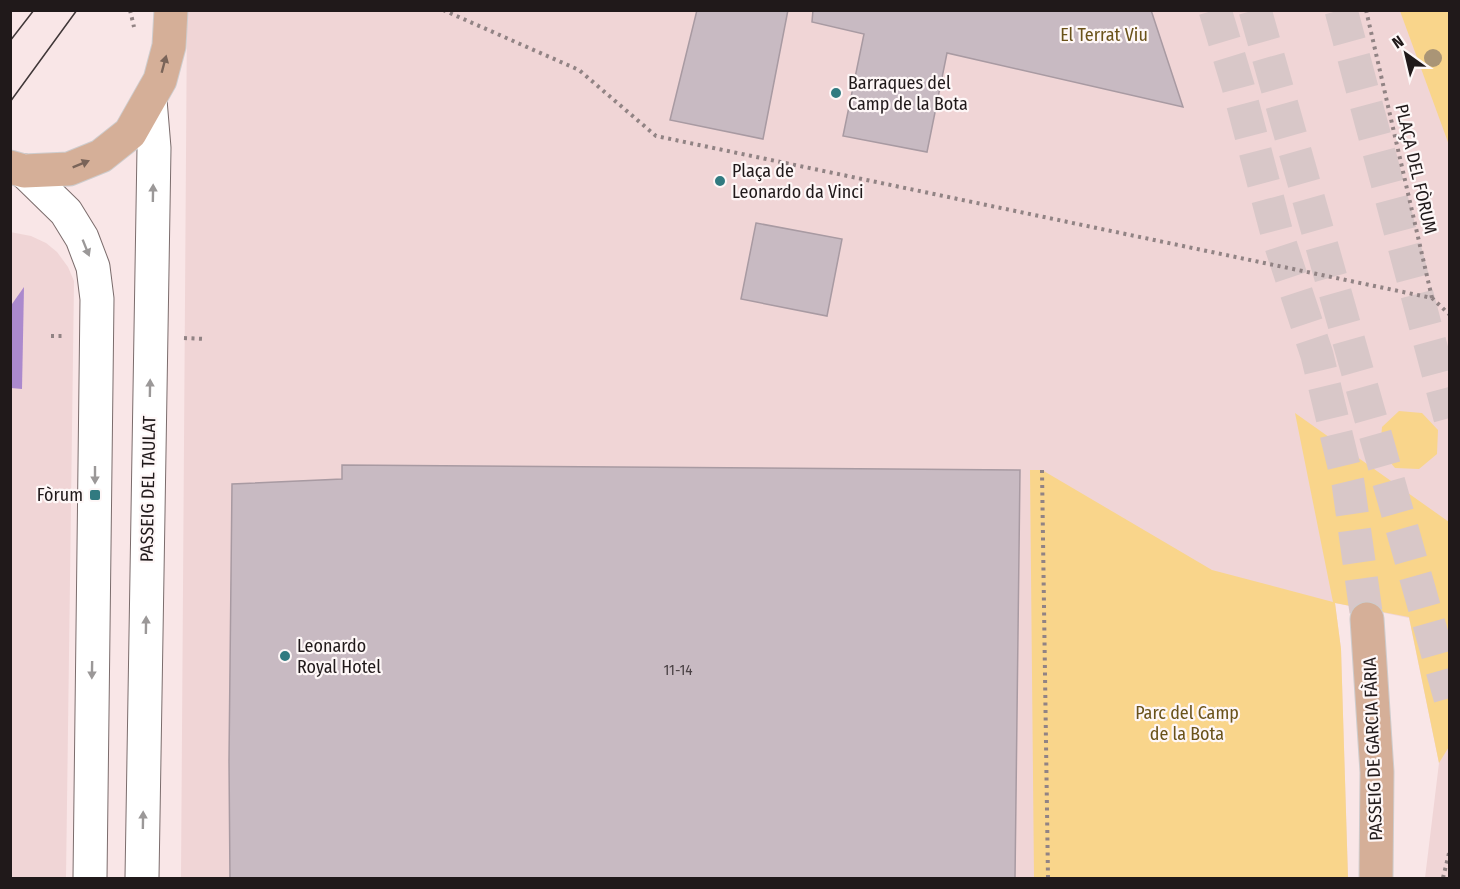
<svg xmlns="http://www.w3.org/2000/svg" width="1460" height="889" viewBox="0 0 1460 889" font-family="'Fira Sans Condensed',sans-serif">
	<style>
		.built { fill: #f0d5d6 }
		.green { fill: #f9d58b }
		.water { fill: #ab89cd }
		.building { fill: #c8bac2; stroke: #a89aa2; stroke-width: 1.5 }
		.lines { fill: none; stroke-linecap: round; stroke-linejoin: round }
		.major-tunnel { stroke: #d8c7c8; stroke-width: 33; stroke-dasharray: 33 16; stroke-linecap: butt }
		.highway-tunnel { stroke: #d8c7c8; stroke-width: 33; stroke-dasharray: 33 16; stroke-linecap: butt }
		.minor-casing { stroke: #7b6c6c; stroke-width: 35 }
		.major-casing { stroke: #cecccd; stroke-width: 35 }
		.path { stroke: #918384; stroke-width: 4; stroke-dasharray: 3 4.5; stroke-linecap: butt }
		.minor { stroke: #fff; stroke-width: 33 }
		.major { stroke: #d5af98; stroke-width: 33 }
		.tram { stroke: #403738; stroke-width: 1.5 }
		.tree { fill: #aa9576 }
		.oneway { fill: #7a6459 }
		.oneway2 { fill: #9b9898 }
		.poi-dot { fill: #317a80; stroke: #fef7f7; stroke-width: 2 }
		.labels { text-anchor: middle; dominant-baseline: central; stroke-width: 4.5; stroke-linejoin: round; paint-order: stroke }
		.number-label { font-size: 15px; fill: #4a4144 }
		.park-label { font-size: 18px; fill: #6a5219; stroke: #fef7f7 }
		.poi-label { font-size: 18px; fill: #20191a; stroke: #fef7f7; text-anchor: start }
		.street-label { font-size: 18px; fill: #20191a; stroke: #fef7f7 }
	</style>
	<rect width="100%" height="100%" fill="#f9e6e7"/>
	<!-- built -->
	<g class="built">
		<path d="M187,11h1262v867h-24l14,-115 -30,-145 -74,-15 6,46 7,229h-1167z"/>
		<path d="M10,232l21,4 15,7 11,9 11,15 6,14 -8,597h-55z"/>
	</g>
	<!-- green -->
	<g class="green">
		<path d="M1400,11h49v134z"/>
		<path d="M1399,411l23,2 16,17 -1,24 -18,15 -24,-1 -15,-18 2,-23z"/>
		<path d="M1295,413l154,109 1,223 -11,18 -30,-146 -74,-14 6,46 7,229h-314l-4,-408h12l170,100 121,32z"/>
	</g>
	<!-- water -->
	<path class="water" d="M24,287l-2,102 -11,-1 1,-84z"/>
	<!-- building -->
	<g class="building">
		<path d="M697,10h91l-25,129 -93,-19z"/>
		<path d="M813,10h338l32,97 -236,-54 -20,99 -84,-16 21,-102 -52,-12z"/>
		<path d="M756,223l86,16 -15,77 -86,-17z"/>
		<path d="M342,465l678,5 -5,409h-785l-1,-118 3,-277 110,-5z"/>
	</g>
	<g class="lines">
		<!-- major-tunnel -->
		<path class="major-tunnel" d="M1215,10l23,76 39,148 40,121 31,128 19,136"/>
		<!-- highway-tunnel -->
		<g class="highway-tunnel">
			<path d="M1255,10l195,688"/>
			<path d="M1341,10l109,408"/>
		</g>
		<!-- minor casing -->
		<g class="minor-casing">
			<g id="minor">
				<path d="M24,171l42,41 16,26 11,29 4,32 -7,579"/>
				<path d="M142,878l12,-730 -4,-48"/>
			</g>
		</g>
		<!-- major casing -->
		<g class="major-casing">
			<g id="major">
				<path d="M10,167l14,4 45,-2 32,-13 29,-23 30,-53 9,-34 2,-36"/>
				<path d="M1367,619l10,153 -1,106"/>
			</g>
		</g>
		<!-- path -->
		<g class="path">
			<path d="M130,10l4,17"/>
			<path d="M443,10l136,60 77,66 776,162 18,17"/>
			<path d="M1366,10l66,288"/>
			<path d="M51,336h12"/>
			<path d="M184,338l22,1"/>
			<path d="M1042,470l6,408"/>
			<path d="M1443,878l7,-29"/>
		</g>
		<!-- minor -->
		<use href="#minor" class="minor"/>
		<!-- major -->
		<use href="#major" class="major"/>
		<!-- tram -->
		<g class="tram">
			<path d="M10,41l24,-31"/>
			<path d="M10,102l67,-92"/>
		</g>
	</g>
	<!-- trees -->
	<circle class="tree" cx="1433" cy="58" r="9"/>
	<!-- one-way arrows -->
	<defs><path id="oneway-solid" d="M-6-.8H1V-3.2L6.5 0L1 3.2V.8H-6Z" transform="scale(1.5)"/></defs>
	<g class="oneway">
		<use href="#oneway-solid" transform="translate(164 64) rotate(-75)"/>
		<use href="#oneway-solid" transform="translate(81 164) rotate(-22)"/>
	</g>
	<g class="oneway2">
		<use href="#oneway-solid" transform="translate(153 193) rotate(-89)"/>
		<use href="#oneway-solid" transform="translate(86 248) rotate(68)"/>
		<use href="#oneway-solid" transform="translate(150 388) rotate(-89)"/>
		<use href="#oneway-solid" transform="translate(95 475) rotate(90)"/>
		<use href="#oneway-solid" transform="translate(146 625) rotate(-89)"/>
		<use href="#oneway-solid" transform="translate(92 670) rotate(91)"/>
		<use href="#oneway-solid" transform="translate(143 820) rotate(-89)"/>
	</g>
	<!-- markers -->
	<g class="poi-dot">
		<circle cx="836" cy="93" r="6"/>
		<circle cx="720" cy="181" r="6"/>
		<rect x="89" y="489" width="12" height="12" rx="3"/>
		<circle cx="285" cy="656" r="6"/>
	</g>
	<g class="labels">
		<!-- number labels -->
		<g class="number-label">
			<text x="678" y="670">11-14</text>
		</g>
		<!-- park labels -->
		<g class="park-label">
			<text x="1104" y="35">El Terrat Viu</text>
			<text x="1187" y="713">Parc del Camp<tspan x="1187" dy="21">de la Bota</tspan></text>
		</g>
		<!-- poi labels -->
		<g class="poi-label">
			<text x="848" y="83">Barraques del<tspan x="848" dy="21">Camp de la Bota</tspan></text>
			<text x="732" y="171">Plaça de<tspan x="732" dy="21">Leonardo da Vinci</tspan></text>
			<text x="83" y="495" text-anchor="end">Fòrum</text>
			<text x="297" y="646">Leonardo<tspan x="297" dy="21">Royal Hotel</tspan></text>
		</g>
		<!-- street labels -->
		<g class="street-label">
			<text transform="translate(1416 169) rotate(77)">PLAÇA DEL FÒRUM</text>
			<text transform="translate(148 489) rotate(-89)">PASSEIG DEL TAULAT</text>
			<text transform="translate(1373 749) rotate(-92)">PASSEIG DE GARCIA FÀRIA</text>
		</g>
	</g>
	<!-- border -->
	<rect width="1460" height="889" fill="none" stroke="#20191a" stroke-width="24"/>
	<!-- north arrow -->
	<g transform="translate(1406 54) rotate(326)" stroke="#fef7f7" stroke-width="4.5" paint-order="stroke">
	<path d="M0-4.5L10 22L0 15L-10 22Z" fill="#20191a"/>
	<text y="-9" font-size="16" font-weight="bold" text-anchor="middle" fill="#20191a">N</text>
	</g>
</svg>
